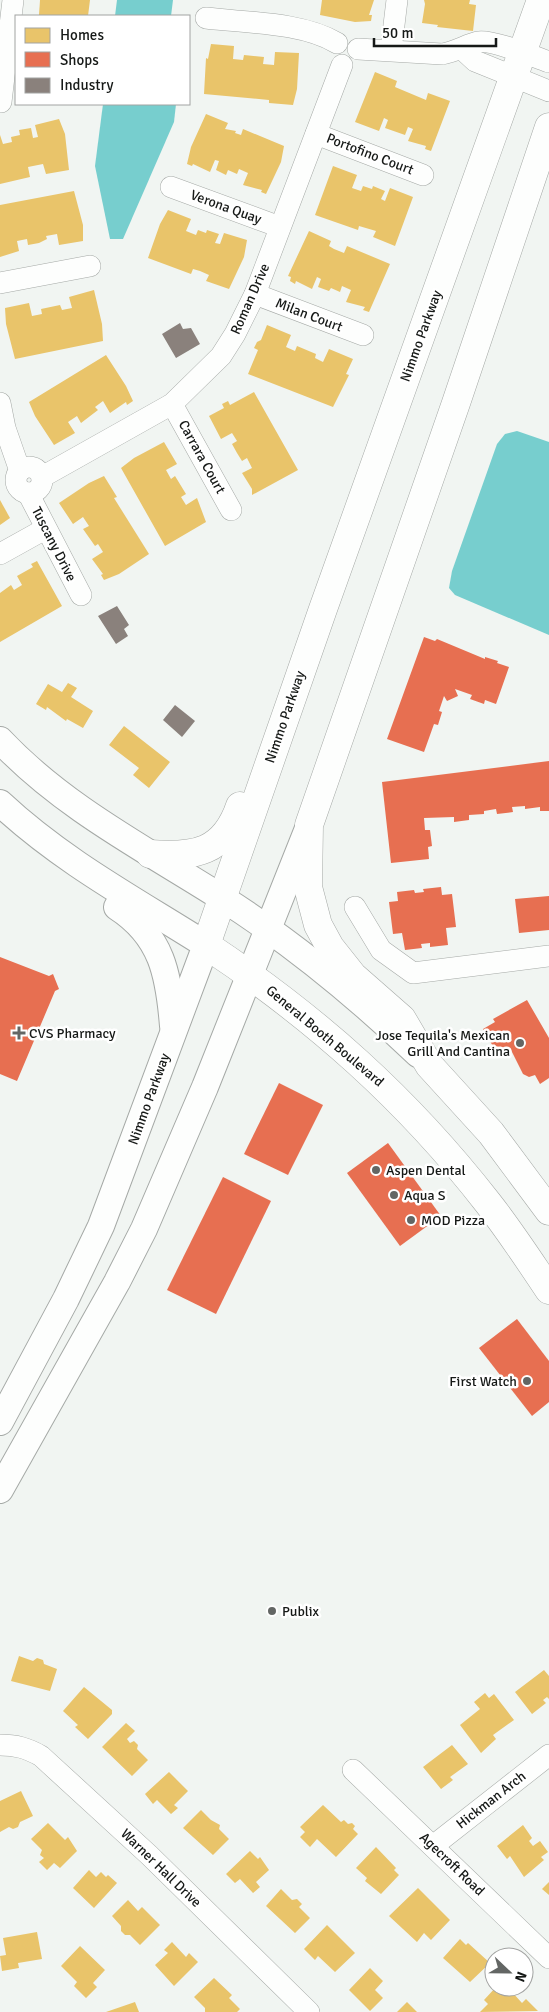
<svg xmlns="http://www.w3.org/2000/svg" width="549" height="2012" viewBox="0 0 549 2012" font-family="Signika,sans-serif">
	<style>
		.water { fill: #77cece }
		.homes { fill: #e9c46a }
		.shops { fill: #e76f51 }
		.industry { fill: #8a817c }
		.lines { fill: none; stroke-linecap: round; stroke-linejoin: round }
		.minor-casing { stroke: #a5a9a6; stroke-width: 22 }
		.major-casing { stroke: #a5a9a6; stroke-width: 28 }
		.highway-casing { stroke: #a5a9a6; stroke-width: 29 }
		.minor { stroke: #fdfefd; stroke-width: 21 }
		.major { stroke: #fdfefd; stroke-width: 26 }
		.highway { stroke: #fdfefd; stroke-width: 28 }
		.poi-dot { fill: #636664; stroke: #fff; stroke-width: 2 }
		.labels { text-anchor: middle; dominant-baseline: central; stroke-width: 5; stroke-linejoin: round; paint-order: stroke }
		.street-label { font-size: 14px; fill: #161917; stroke: #fff }
		.poi-label { font-size: 14px; fill: #161917; stroke: #fff; text-anchor: start }
	</style>
	<rect width="100%" height="100%" fill="#f1f5f2"/>
	<!-- water -->
	<g class="water">
		<path d="M117,0h56l-2,16h-56z"/>
		<path d="M103,104h73l-2,18 -51,117h-13l-15,-73z"/>
		<path d="M517,431l32,11v193l-94,-40 -6,-7 3,-17 45,-127 8,-10z"/>
	</g>
	<!-- homes -->
	<g class="homes">
		<path d="M40,0h50l-2,16 -49,-1z"/>
		<path d="M322,0h52l-5,15h3l-1,6 -16,1 -35,-7z"/>
		<path d="M424,0h46l-1,4 7,1 -3,26 -36,-4 1,-2 -16,-2 3,-19z"/>
		<path d="M211,44l23,2 -1,13 10,1 1,-5 20,2 -1,7 11,1 1,-13 24,1 -2,36 -4,16 -24,-2v-3l-65,-6 2,-36 2,1z"/>
		<path d="M375,72l22,9 -2,6 31,13 2,-7 22,8 -19,50 -6,-2 1,-3 -18,-5 5,-12 -5,-2 -3,8 -20,-7 3,-8 -4,-2 -5,13 -24,-9z"/>
		<path d="M206,114l22,9 -3,6 11,2 -1,2 6,2 2,-6 41,17 -3,16 -15,32 -5,-2 1,-2 -19,-5 5,-12 -9,-4 -2,5 -9,-4 -2,5 -10,-5 3,-9 -4,-1 -5,12 -17,-8 -1,2 -5,-2 4,-17z"/>
		<path d="M59,119l6,15 4,36 -23,4 -3,-10 -15,3 2,10 -30,7v-49l3,9 9,-2 -1,-5 9,-2 -1,-5 12,-2 2,10 5,-1 -3,-12z"/>
		<path d="M333,166l24,9 -5,13 9,3 2,-5 9,3 1,-3 12,5 -4,8 4,2 5,-13 23,9 -18,49 -22,-9 3,-6 -17,-5 -1,4 -43,-15z"/>
		<path d="M74,191l9,34v16l-24,4 -2,-11 -11,2 1,3 -8,4 -11,2 -1,-6 -10,2 2,10 -19,6v-52z"/>
		<path d="M168,210l23,9 -5,12 10,4 2,-5 8,3 1,-3 12,4 -4,9 5,1 4,-11 23,7 -3,17 -15,32 -23,-8 3,-6 -9,-4 -7,-2 -2,5 -43,-16 12,-34z"/>
		<path d="M309,231l22,10 -2,5 5,3 10,4 3,-7 43,18 -21,48 -6,-2 2,-3 -19,-5 5,-12 -9,-4 -2,6 -9,-4 -2,3 -11,-4 3,-8 -4,-2 -5,12 -16,-8 -1,3 -5,-3 1,-4 -3,-1z"/>
		<path d="M94,290l8,34 1,17 -88,18 -9,-35 -1,-16 24,-5 3,13 10,-2 -1,-5 19,-4 2,5 10,-2 -3,-11z"/>
		<path d="M267,325l24,10 -5,12 9,4 2,-5 19,8 -1,4 8,4 6,-13 24,10 -7,15 3,1 -16,32 -85,-33 10,-24 -4,-2 3,-6 4,-2z"/>
		<path d="M106,355l20,31 7,15 -6,4 -1,-3 -16,11 -7,-12 -8,6 3,3 -17,13 -4,-7 -9,6 7,11 -21,12 -19,-29 -6,-14z"/>
		<path d="M254,392l44,78 -46,25v-6l-10,-16 10,-5 -5,-10 -5,3 -5,-8 -5,-9 5,-3 -5,-8 -11,6 -12,-23 15,-8 -2,-4 6,-3 2,4z"/>
		<path d="M164,442l13,22 -11,6 5,9 4,-3 11,18 -5,3 5,8 11,-7 9,24 -41,24 -44,-78 13,-10z"/>
		<path d="M104,476l13,21 -3,1 35,56 -30,20 -15,6 -3,-5 2,-1 -11,-15 11,-7 -5,-8 -3,2 -12,-17 6,-3 -6,-9 -10,7 -14,-21 30,-20z"/>
		<path d="M0,500l10,18 -10,7z"/>
		<path d="M37,561l25,45 -62,36v-49l11,-8 3,5 8,-5 -5,-9 16,-9 -2,-3z"/>
		<path d="M68,683l9,5 -6,9 22,14 -10,17 -16,-9 -1,2 -19,-14 -1,3 -10,-6 12,-20 14,8z"/>
		<path d="M124,726l46,36 -21,26 -16,-13 6,-7 -30,-23z"/>
		<path d="M19,1656l14,5 4,-3 6,2 1,4 13,5 -7,22 -39,-10z"/>
		<path d="M544,1670l5,6v23l-2,-2 -4,3 3,3 -14,11 -17,-22z"/>
		<path d="M84,1687l28,23v4l-24,25 -13,-12 3,-2 -15,-14z"/>
		<path d="M485,1693l4,5 5,-4 20,26 -21,15 3,4 -15,14 -21,-28 20,-16 -6,-7z"/>
		<path d="M126,1723l9,8 -8,8 3,4 4,-2 4,4 -1,4 11,11 -16,16 -30,-29z"/>
		<path d="M452,1745l16,19 -18,13 3,3 -12,9 -18,-22z"/>
		<path d="M169,1772l19,19 -14,14 4,3 -7,6 -14,-14 -4,4 -8,-10z"/>
		<path d="M21,1791l12,25 -13,6 -2,5 -5,2 -4,-2 -9,5v-31z"/>
		<path d="M323,1805l18,17 3,-2 4,4 4,-1 3,3 -2,3 5,5 -22,23 -19,-18 -7,8 -10,-10 5,-5 -5,-5z"/>
		<path d="M201,1810l10,10 9,5 -1,4 10,10 -16,16 -30,-27z"/>
		<path d="M48,1823l17,17 3,-3 9,14 -17,17 -6,-5 -7,7 -8,-8 5,-4 -4,-3 2,-5 -11,-11z"/>
		<path d="M523,1825l9,13 -3,3 4,5 7,-5 8,11 -7,5 3,3 -20,17 -14,-21 -3,3 -10,-13z"/>
		<path d="M376,1847l20,21 -2,2 5,5 -18,19 -16,-13 2,-3 -11,-10z"/>
		<path d="M250,1851l8,8 2,-2 9,13 -13,12 4,5 -7,6 -13,-14 -5,4 -9,-9z"/>
		<path d="M89,1870l7,7 5,-5 5,5 2,-2 9,8 -23,25 -21,-20z"/>
		<path d="M549,1882v13l-7,-6z"/>
		<path d="M418,1888l32,32 -19,20 -7,-7 -7,9 -28,-26z"/>
		<path d="M281,1889l11,11 5,-1 5,5 -3,3 11,11 -15,15 -29,-27z"/>
		<path d="M128,1900l10,11 4,-4 18,18 -20,20 -10,-10h-5l-4,-4v-5l-9,-10z"/>
		<path d="M327,1925l28,28 -20,19 -17,-16 -3,4 -11,-11z"/>
		<path d="M37,1932l5,27 -24,4 1,5 -17,3 -2,-15 6,-1 -3,-17z"/>
		<path d="M460,1939l6,6 2,-2 22,20 -20,19 -27,-24z"/>
		<path d="M172,1942l14,15 3,-4 9,9 -24,24 -19,-21 13,-12 -4,-3z"/>
		<path d="M80,1946l25,24 -12,13 4,4 -11,11 -12,-12 3,-4 -16,-16z"/>
		<path d="M370,1968l13,13 -8,9 8,8 -13,13 -21,-21z"/>
		<path d="M214,1978l18,17 -3,3 11,11 -3,3h-32v-4l-11,-11z"/>
		<path d="M496,1987h13l-1,3 4,2 10,11 4,-4 12,12 -58,1 8,-8 -4,-4z"/>
		<path d="M135,2002l4,10h-33z"/>
		<path d="M407,2002l10,10h-20z"/>
	</g>
	<!-- shops -->
	<g class="shops">
		<path d="M424,637l11,4 2,-2 48,20v-2l13,4 -1,2 12,4 -13,37 -11,-4 -1,4 -14,-5 2,-4 -17,-6 3,7 -11,5 -3,-5 -5,15 3,1 -4,13 -4,-1 -10,28 -37,-13z"/>
		<path d="M549,761v50h-9v-4l-15,2v-3l-13,1 1,5 -16,2 -1,-5 -12,2v3l-15,1v5l-15,2v-5l-30,1 1,12h5l2,16 -4,1 1,12 -38,4 -9,-81z"/>
		<path d="M441,887l1,8 10,-1 4,33 -10,1 2,17 -18,2v-4l-9,1 1,4 -17,2 -3,-17 -9,1 -4,-32 9,-1 -1,-9 17,-2 1,3 9,-1 -1,-3z"/>
		<path d="M549,896v34l-30,3 -4,-34z"/>
		<path d="M0,957l49,19 4,-2 6,15 -4,2 -38,90 -17,-7z"/>
		<path d="M527,1000l22,38v40l-9,6 -5,-9 -6,2 -6,-3 -13,-26 -12,7 -15,-26 12,-7 -2,-3z"/>
		<path d="M279,1083l44,22 -35,70 -44,-21z"/>
		<path d="M388,1143l53,73 -41,30 -53,-73z"/>
		<path d="M223,1177l48,24 -55,113 -49,-24z"/>
		<path d="M517,1319l32,42v41l-17,14 -53,-68z"/>
	</g>
	<!-- industry -->
	<g class="industry">
		<path d="M180,323l3,6 8,-1 9,16 -24,14 -14,-24z"/>
		<path d="M117,606l12,19 -5,4 4,7 -12,8 -18,-28z"/>
		<path d="M175,705l20,16 -13,16 -19,-17z"/>
	</g>
	<g class="lines">
		<!-- minor casing -->
		<g class="minor-casing">
			<g id="minor">
				<path d="M206,18c41,5 96,4 131,25"/>
				<path d="M358,49l84,5c13,-2 24,-9 36,-12 13,-3 57,15 71,20"/>
				<path d="M462,49l13,12 74,30"/>
				<path d="M391,50l6,-50"/>
				<path d="M1,102l12,-102"/>
				<path d="M316,134l107,41"/>
				<path d="M171,187l109,40"/>
				<path d="M0,283l90,-17"/>
				<path d="M255,294l108,41"/>
				<path d="M0,403l5,25 15,43"/>
				<path d="M172,404l59,106"/>
				<circle cx="29" cy="480" r="13"/>
				<path d="M42,477l130,-73 49,-48 14,-22 20,-40 87,-229"/>
				<path d="M28,493l53,102"/>
				<path d="M0,554l45,-25"/>
				<path d="M355,907l26,43 32,23 136,-17"/>
				<path d="M0,1745c16,0 27,3 41,11l108,99 160,157"/>
				<path d="M353,1770l196,188"/>
				<path d="M433,1846l116,-91"/>
			</g>
		</g>
		<!-- major casing -->
		<g class="major-casing">
			<g id="major">
				<path d="M0,740c63,67 145,109 222,158 71,45 135,98 196,156"/>
				<path d="M0,803c62,58 135,97 206,142l-105,281 -35,73 -66,123"/>
				<path d="M117,907c45,29 52,68 56,119"/>
				<path d="M0,1490l117,-208 27,-53 61,-142 102,-256"/>
			</g>
		</g>
		<!-- highway casing -->
		<g class="highway-casing">
			<g id="highway">
				<path d="M541,0l-218,609 -117,336c110,73 201,154 282,258 22,28 41,57 61,87"/>
				<path d="M549,127l-93,276 -147,422 -1,62 10,38 12,22 23,29 49,43 27,46 62,68 58,78"/>
				<path d="M150,854c45,3 74,-1 90,-48"/>
			</g>
		</g>
		<!-- minor -->
		<use href="#minor" class="minor"/>
		<!-- major -->
		<use href="#major" class="major"/>
		<!-- highway -->
		<use href="#highway" class="highway"/>
	</g>
	<!-- markers -->
	<g class="poi-dot">
		<path d="M16.5 1025.5h5v5h5v5h-5v5h-5v-5h-5v-5h5z"/>
		<circle cx="520" cy="1043" r="5"/>
		<circle cx="376" cy="1170" r="5"/>
		<circle cx="394" cy="1195" r="5"/>
		<circle cx="411" cy="1220" r="5"/>
		<circle cx="527" cy="1381" r="5"/>
		<circle cx="272" cy="1611" r="5"/>
	</g>
	<g class="labels">
		<!-- street labels -->
		<g class="street-label">
			<text transform="translate(370 154) rotate(21)">Portofino Court</text>
			<text transform="translate(226 207) rotate(20)">Verona Quay</text>
			<text transform="translate(250 299) rotate(-66)">Roman Drive</text>
			<text transform="translate(309 315) rotate(21)">Milan Court</text>
			<text transform="translate(421 336) rotate(-70)">Nimmo Parkway</text>
			<text transform="translate(202 457) rotate(61)">Carrara Court</text>
			<text transform="translate(54 544) rotate(63)">Tuscany Drive</text>
			<text transform="translate(285 717) rotate(-71)">Nimmo Parkway</text>
			<text transform="translate(325 1036) rotate(40)">General Booth Boulevard</text>
			<text transform="translate(149 1099) rotate(-70)">Nimmo Parkway</text>
			<text transform="translate(491 1800) rotate(-38)">Hickman Arch</text>
			<text transform="translate(452 1864) rotate(44)">Agecroft Road</text>
			<text transform="translate(161 1868) rotate(44)">Warner Hall Drive</text>
		</g>
		<!-- poi labels -->
		<g class="poi-label">
			<text x="29" y="1033">CVS Pharmacy</text>
			<text x="510" y="1035" text-anchor="end">Jose Tequila's Mexican<tspan x="510" dy="16">Grill And Cantina</tspan></text>
			<text x="386" y="1170">Aspen Dental</text>
			<text x="404" y="1195">Aqua S</text>
			<text x="421" y="1220">MOD Pizza</text>
			<text x="517" y="1381" text-anchor="end">First Watch</text>
			<text x="282" y="1611">Publix</text>
		</g>
	</g>
	<!-- legend -->
	<rect x="15" y="15" width="175" height="90" fill="#ffffff" stroke="#a2a3a2"/>
	<rect x="25" y="28" width="25" height="15" fill="#e9c46a" stroke="#a2a3a2"/>
	<text x="60" y="40" font-size="15" fill="#161917">Homes</text>
	<rect x="25" y="52" width="25" height="15" fill="#e76f51" stroke="#a2a3a2"/>
	<text x="60" y="65" font-size="15" fill="#161917">Shops</text>
	<rect x="25" y="78" width="25" height="15" fill="#8a817c" stroke="#a2a3a2"/>
	<text x="60" y="90" font-size="15" fill="#161917">Industry</text>
	<!-- north arrow -->
	<g transform="translate(509 1972) rotate(112)"><circle r="24" fill="#ffffff" stroke="#a2a3a2"/>
	<path d="M0-4L9 19L0 12L-9 19Z" fill="#636664"/>
	<text y="-8" font-size="14" font-weight="bold" text-anchor="middle" fill="#161917">N</text>
	</g>
	<!-- scale -->
	<path d="M374 38v8h122v-8" fill="none" stroke="#161917" stroke-width="2.5"/>
	<text x="382" y="38" font-size="15" fill="#161917" stroke="#ffffff" stroke-width="4" paint-order="stroke">50 m</text>
</svg>
